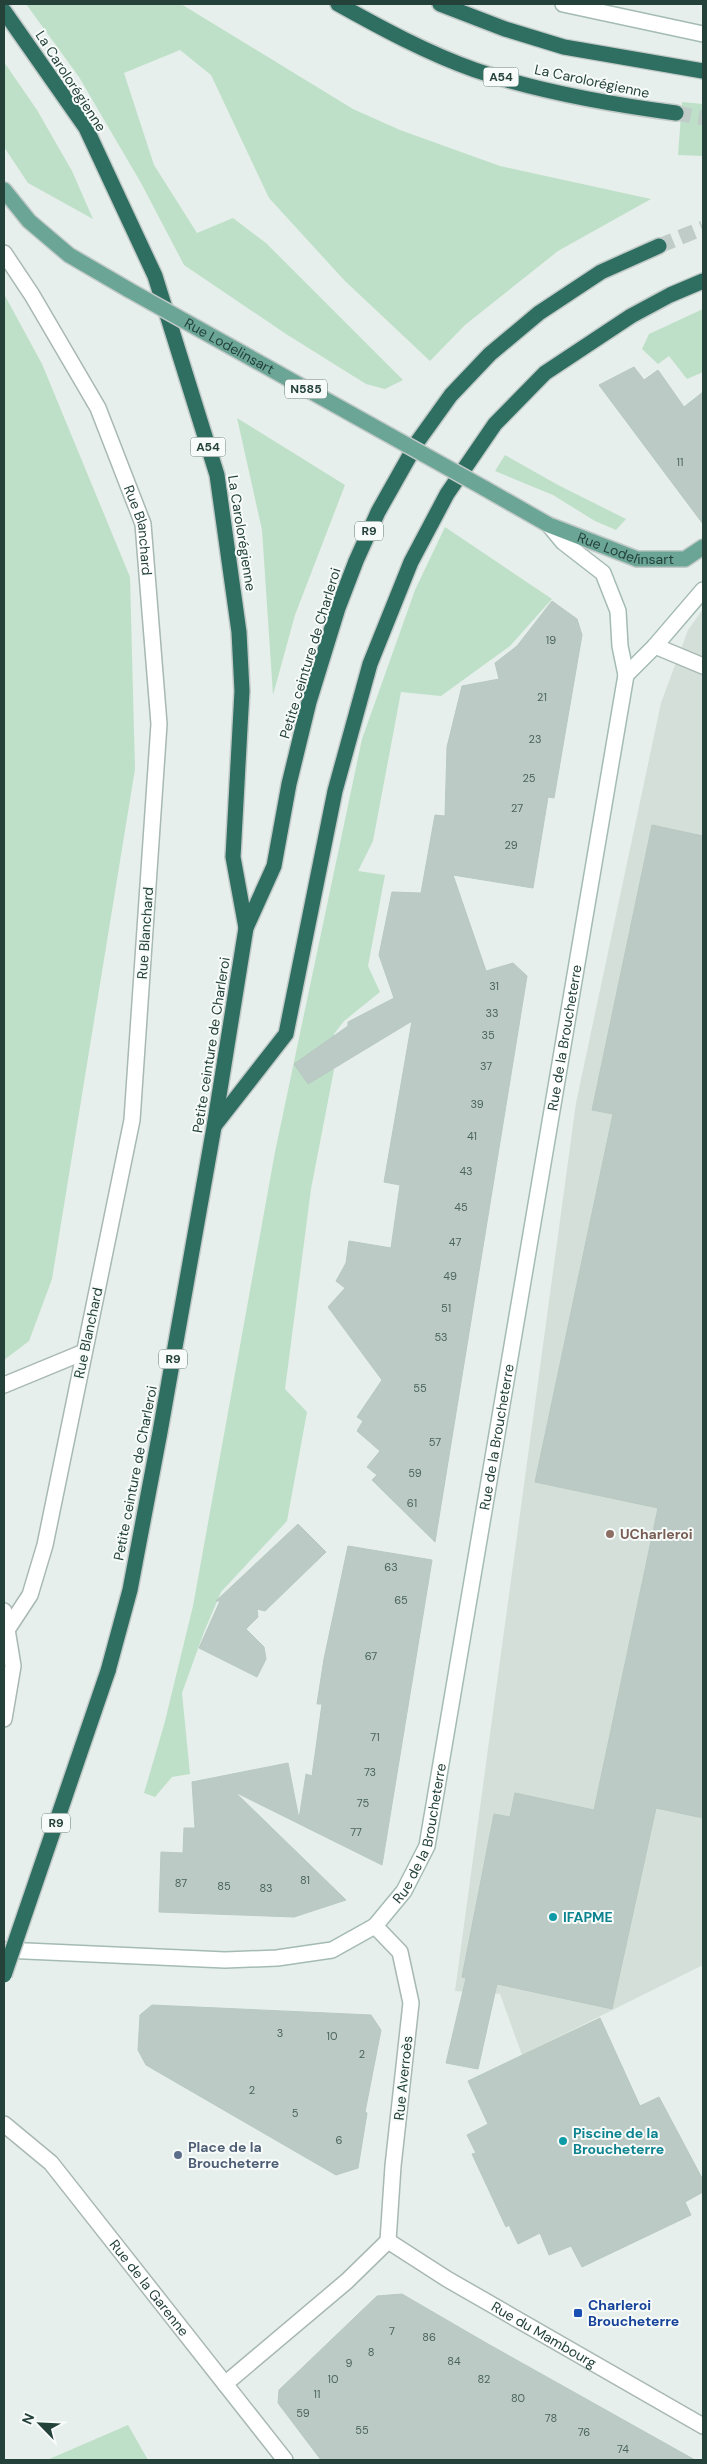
<svg xmlns="http://www.w3.org/2000/svg" width="707" height="2464" viewBox="0 0 707 2464" font-family="'DM Sans',sans-serif">
	<style>
		.built { fill: #d4dfda }
		.green { fill: #bfe0c8 }
		.building { fill: #bbcac4; stroke: #b8c9c2 }
		.lines { fill: none; stroke-linecap: round; stroke-linejoin: round }
		.highway-tunnel { stroke: #bfccc8; stroke-width: 15; stroke-dasharray: 15 8; stroke-linecap: butt }
		.street-casing { stroke: #a8b8b2; stroke-width: 18 }
		.secondary-casing { stroke: #a4bbb3; stroke-width: 18 }
		.primary-casing { stroke: #c2cac8; stroke-width: 18 }
		.highway-casing { stroke: #c2cac8; stroke-width: 18 }
		.street { stroke: #fff; stroke-width: 15 }
		.secondary { stroke: #fff; stroke-width: 15 }
		.primary { stroke: #6aa596; stroke-width: 15 }
		.highway { stroke: #2f6f62; stroke-width: 15 }
		.primary-bridge-casing { stroke: #c2cac8; stroke-width: 18; stroke-linecap: butt }
		.highway-bridge-casing { stroke: #c2cac8; stroke-width: 18; stroke-linecap: butt }
		.primary-bridge { stroke: #6aa596; stroke-width: 15 }
		.highway-bridge { stroke: #2f6f62; stroke-width: 15 }
		.education-dot { fill: #8d6e63; stroke: #f7fbf9; stroke-width: 2 }
		.culture-dot { fill: #0f9aa8; stroke: #f7fbf9; stroke-width: 2 }
		.service-dot { fill: #5c6f8a; stroke: #f7fbf9; stroke-width: 2 }
		.transit-dot { fill: #1a4fb4; stroke: #f7fbf9; stroke-width: 2 }
		.labels { text-anchor: middle; dominant-baseline: central; stroke-width: 4; stroke-linejoin: round; paint-order: stroke }
		.number-label { font-size: 11px; fill: #4a645c }
		.shield { fill: #f7fbf9; stroke: #637a73; stroke-width: 1 }
		.shield-label { font-size: 12px; font-weight: bold; fill: #24423a }
		.street-label { font-size: 14px; fill: #24423a; stroke: #f7fbf9 }
		.education-label { font-size: 14px; font-weight: bold; fill: #785e54; stroke: #f7fbf9; text-anchor: start }
		.culture-label { font-size: 14px; font-weight: bold; fill: #0d838f; stroke: #f7fbf9; text-anchor: start }
		.service-label { font-size: 14px; font-weight: bold; fill: #4e5e75; stroke: #f7fbf9; text-anchor: start }
		.transit-label { font-size: 14px; font-weight: bold; fill: #164399; stroke: #f7fbf9; text-anchor: start }
	</style>
	<rect width="100%" height="100%" fill="#e6efeb"/>
	<!-- built -->
	<path class="built" d="M703,609v1356l-181,90 -22,-61 -45,-3 121,-888 85,-400 27,-73z"/>
	<!-- green -->
	<g class="green">
		<path d="M26,4h155l172,105 47,21 100,36 151,33 -93,52 -93,74 -35,36 -86,-81 -75,-82 -58,-123 -31,-25 -56,23 30,92 43,68 36,-15 33,25 137,137 -18,9 -19,-5 -80,-50 -102,-69 -43,-82 -62,-106z"/>
		<path d="M4,62l33,48 35,61 21,48 -65,-36 -24,-36z"/>
		<path d="M682,102l21,2v52l-25,-1z"/>
		<path d="M4,294l38,70 88,213 5,192 -83,510 -23,62 -25,19z"/>
		<path d="M703,309v63l-16,7 -18,-23 -11,8 -16,-15 7,-15z"/>
		<path d="M237,418l108,67 -50,130 -22,80 -11,-165z"/>
		<path d="M505,455l53,30 68,34 -10,11 -21,-9 -42,-26 -58,-24z"/>
		<path d="M445,527l107,72 -42,47 -69,50 -40,-4 -28,149 -15,30 27,4 -17,91 12,26 -36,29 -10,13 4,15 -27,140 -26,200 22,23 -20,109 -66,71 -17,40 -22,61 8,81 -18,3 -17,20 -11,-4 20,-68 29,-119 82,-454 87,-413 53,-149z"/>
		<path d="M128,2425l20,35h-101z"/>
	</g>
	<!-- building -->
	<g class="building">
		<path d="M634,367l10,13 14,-10 26,37 19,-15v132l-104,-139z"/>
		<path d="M552,601l25,18 5,16 -28,163 -6,-1 -15,91 -80,-13 33,96 27,-8 14,13 -92,566 -63,-62 5,-5 -10,-8 13,-16 -23,-20 6,-10 -6,-4 25,-37 -54,-73 17,-19 -9,-7 10,-18 3,-22 42,7 9,-63 -16,-3 28,-161 -104,63 -14,-20 54,-38v-4l46,-24 -15,-43 13,-63 29,1 14,-78 10,1 2,-69 15,-61 37,-7 -4,-16 22,-17z"/>
		<path d="M652,825l51,11v982l-47,-10 -44,201 -115,-25 -19,85 -32,-6 20,-85 -4,-1 32,-163 16,3 5,-24 79,17 64,-302 -123,-26 78,-368 -21,-4z"/>
		<path d="M298,1524l28,28 -61,59 -8,-2 1,8 -12,12 18,18 2,12 -9,18 -58,-29 21,-47h-4z"/>
		<path d="M348,1546l84,14 -50,305 -147,-73 111,108 -52,17 -135,-5 2,-60 22,1 1,-25h11l-3,-46 96,-19 11,56 7,-45 6,2 10,-72h-5l7,-45z"/>
		<path d="M152,2005l219,10 10,15 -16,82 2,1 -9,55 -22,7 -190,-110 -8,-15 2,-35z"/>
		<path d="M600,2018l40,88 19,-9 44,83v12l-18,10 6,13 -109,52 -11,-21 -22,9 -9,-22 -22,11 -9,-19 -3,2 -34,-73 4,-1 -9,-18 21,-11 -20,-43z"/>
		<path d="M402,2294l86,50 207,116h-374l-43,-57 1,-13 98,-94z"/>
	</g>
	<g class="lines">
		<!-- highway-tunnel -->
		<g class="highway-tunnel">
			<path d="M676,113l27,5"/>
			<path d="M659,246l44,-18"/>
		</g>
		<!-- street casing -->
		<g class="street-casing">
			<g id="street">
				<path id="s1" d="M4,253l28,42 66,113 45,116 16,200 -27,396 -87,425 -15,50 -23,35"/>
				<path d="M655,646l48,20"/>
				<path d="M4,1385l80,-33"/>
				<path d="M4,1611l9,55 -9,53"/>
				<path d="M375,1926l25,26 11,51 -18,163 -5,75"/>
				<path id="s2" d="M4,2124l47,39 234,297"/>
				<path id="s3" d="M388,2241l59,38 256,147"/>
				<path d="M225,2384l122,-103 41,-40"/>
			</g>
		</g>
		<!-- secondary casing -->
		<g class="secondary-casing">
			<g id="secondary">
				<path d="M563,4l140,30"/>
				<path d="M549,525l14,17 40,31 15,38 2,35 6,29"/>
				<path id="s4" d="M4,1950l221,10 52,-2 55,-8 43,-24 29,-35 23,-45 199,-1171 29,-29 48,-56"/>
			</g>
		</g>
		<!-- primary casing -->
		<g class="primary-casing">
			<g id="primary">
				<path d="M4,190l25,31 40,34 60,35"/>
				<path id="s5" d="M484,488l65,37 88,34h48l18,-12"/>
			</g>
		</g>
		<!-- highway casing -->
		<g class="highway-casing">
			<g id="highway">
				<path d="M338,4c43,24 89,49 137,66 64,22 133,34 201,43"/>
				<path d="M440,4l65,25 59,18 139,24"/>
				<path d="M4,11l82,117 69,148 62,199 22,157 3,59 -9,166 13,71"/>
				<path d="M215,1125l71,-91 49,-243 35,-127 41,-102 36,-68 48,-70 50,-51 86,-57 39,-21 33,-14"/>
				<path d="M108,1671l22,-81 30,-158 54,-305 32,-199 28,-62 15,-82 20,-82 29,-94 18,-47 22,-49 40,-71 33,-46 39,-41 49,-41 62,-41 58,-26"/>
			</g>
		</g>
		<!-- street -->
		<use href="#street" class="street"/>
		<!-- secondary -->
		<use href="#secondary" class="secondary"/>
		<!-- primary -->
		<use href="#primary" class="primary"/>
		<!-- highway -->
		<use href="#highway" class="highway"/>
		<!-- primary-bridge casing -->
		<g class="primary-bridge-casing">
			<g id="primary-bridge">
				<path id="s6" d="M129,290l355,198"/>
			</g>
		</g>
		<!-- highway-bridge casing -->
		<g class="highway-bridge-casing">
			<path id="highway-bridge" d="M4,1975l104,-304"/>
		</g>
		<!-- primary-bridge -->
		<use href="#primary-bridge" class="primary-bridge"/>
		<!-- highway-bridge -->
		<use href="#highway-bridge" class="highway-bridge"/>
	</g>
	<!-- markers -->
	<circle class="education-dot" cx="610" cy="1534" r="5"/>
	<g class="culture-dot">
		<circle cx="553" cy="1917" r="5"/>
		<circle cx="563" cy="2141" r="5"/>
	</g>
	<circle class="service-dot" cx="178" cy="2155" r="5"/>
	<rect class="transit-dot" x="573" y="2308" width="10" height="10" rx="2.5"/>
	<g class="labels">
		<!-- number labels -->
		<g class="number-label">
			<text x="680" y="462">11</text>
			<text x="551" y="640">19</text>
			<text x="542" y="697">21</text>
			<text x="535" y="739">23</text>
			<text x="529" y="778">25</text>
			<text x="517" y="808">27</text>
			<text x="511" y="845">29</text>
			<text x="494" y="986">31</text>
			<text x="492" y="1013">33</text>
			<text x="488" y="1035">35</text>
			<text x="486" y="1066">37</text>
			<text x="477" y="1104">39</text>
			<text x="472" y="1136">41</text>
			<text x="466" y="1171">43</text>
			<text x="461" y="1207">45</text>
			<text x="455" y="1242">47</text>
			<text x="450" y="1276">49</text>
			<text x="446" y="1308">51</text>
			<text x="441" y="1337">53</text>
			<text x="420" y="1388">55</text>
			<text x="435" y="1442">57</text>
			<text x="415" y="1473">59</text>
			<text x="412" y="1503">61</text>
			<text x="391" y="1567">63</text>
			<text x="401" y="1600">65</text>
			<text x="371" y="1656">67</text>
			<text x="375" y="1737">71</text>
			<text x="370" y="1772">73</text>
			<text x="363" y="1803">75</text>
			<text x="356" y="1832">77</text>
			<text x="305" y="1880">81</text>
			<text x="181" y="1883">87</text>
			<text x="224" y="1886">85</text>
			<text x="266" y="1888">83</text>
			<text x="280" y="2033">3</text>
			<text x="332" y="2036">10</text>
			<text x="362" y="2054">2</text>
			<text x="252" y="2090">2</text>
			<text x="295" y="2113">5</text>
			<text x="339" y="2140">6</text>
			<text x="392" y="2331">7</text>
			<text x="429" y="2337">86</text>
			<text x="371" y="2352">8</text>
			<text x="454" y="2361">84</text>
			<text x="349" y="2363">9</text>
			<text x="333" y="2379">10</text>
			<text x="484" y="2379">82</text>
			<text x="317" y="2394">11</text>
			<text x="518" y="2398">80</text>
			<text x="303" y="2413">59</text>
			<text x="551" y="2418">78</text>
			<text x="362" y="2430">55</text>
			<text x="584" y="2432">76</text>
			<text x="623" y="2449">74</text>
		</g>
		<!-- shield labels -->
		<g class="shield">
			<rect x="483.5" y="67.5" width="35" height="19" rx="4"/>
			<rect x="285" y="379.5" width="42" height="19" rx="4"/>
			<rect x="190.5" y="437.5" width="35" height="19" rx="4"/>
			<rect x="355" y="521.5" width="28" height="19" rx="4"/>
			<rect x="159" y="1349.5" width="28" height="19" rx="4"/>
			<rect x="42" y="1813.5" width="28" height="19" rx="4"/>
		</g>
		<g class="shield-label">
			<text x="501" y="77">A54</text>
			<text x="306" y="389">N585</text>
			<text x="208" y="447">A54</text>
			<text x="369" y="531">R9</text>
			<text x="173" y="1359">R9</text>
			<text x="56" y="1823">R9</text>
		</g>
		<!-- street labels -->
		<g class="street-label">
			<text transform="translate(71 81) rotate(57)">La Carolorégienne</text>
			<text transform="translate(592 81) rotate(12)">La Carolorégienne</text>
			<text stroke="none"><textPath href="#s6" startOffset="115">Rue Lodelinsart</textPath></text>
			<text stroke="none"><textPath href="#s1" startOffset="311">Rue Blanchard</textPath></text>
			<text transform="translate(242 533) rotate(81)">La Carolorégienne</text>
			<text stroke="none"><textPath href="#s5" startOffset="156">Rue Lodelinsart</textPath></text>
			<text transform="translate(310 653) rotate(-73)">Petite ceinture de Charleroi</text>
			<text transform="translate(145 933) rotate(-86)">Rue Blanchard</text>
			<text stroke="none"><textPath href="#s4" startOffset="1294">Rue de la Broucheterre</textPath></text>
			<text transform="translate(211 1045) rotate(-81)">Petite ceinture de Charleroi</text>
			<text transform="translate(88 1333) rotate(-78)">Rue Blanchard</text>
			<text stroke="none"><textPath href="#s4" startOffset="889">Rue de la Broucheterre</textPath></text>
			<text transform="translate(135 1473) rotate(-79)">Petite ceinture de Charleroi</text>
			<text stroke="none"><textPath href="#s4" startOffset="484">Rue de la Broucheterre</textPath></text>
			<text transform="translate(403 2078) rotate(-84)">Rue Averroès</text>
			<text stroke="none"><textPath href="#s2" startOffset="220">Rue de la Garenne</textPath></text>
			<text stroke="none"><textPath href="#s3" startOffset="182">Rue du Mambourg</textPath></text>
		</g>
		<!-- education labels -->
		<g class="education-label">
			<text x="620" y="1534">UCharleroi</text>
		</g>
		<!-- culture labels -->
		<g class="culture-label">
			<text x="563" y="1917">IFAPME</text>
			<text x="573" y="2133">Piscine de la<tspan x="573" dy="16">Broucheterre</tspan></text>
		</g>
		<!-- service labels -->
		<g class="service-label">
			<text x="188" y="2147">Place de la<tspan x="188" dy="16">Broucheterre</tspan></text>
		</g>
		<!-- transit labels -->
		<g class="transit-label">
			<text x="588" y="2305">Charleroi<tspan x="588" dy="16">Broucheterre</tspan></text>
		</g>
	</g>
	<!-- border -->
	<rect width="707" height="2464" fill="none" stroke="#24423a" stroke-width="10"/>
	<!-- north arrow -->
	<g transform="translate(40 2424) rotate(294)" stroke="#f7fbf9" stroke-width="4" paint-order="stroke">
	<path d="M0-4L9 19L0 12L-9 19Z" fill="#24423a"/>
	<text y="-8" font-size="14" font-weight="bold" text-anchor="middle" fill="#24423a">N</text>
	</g>
</svg>
